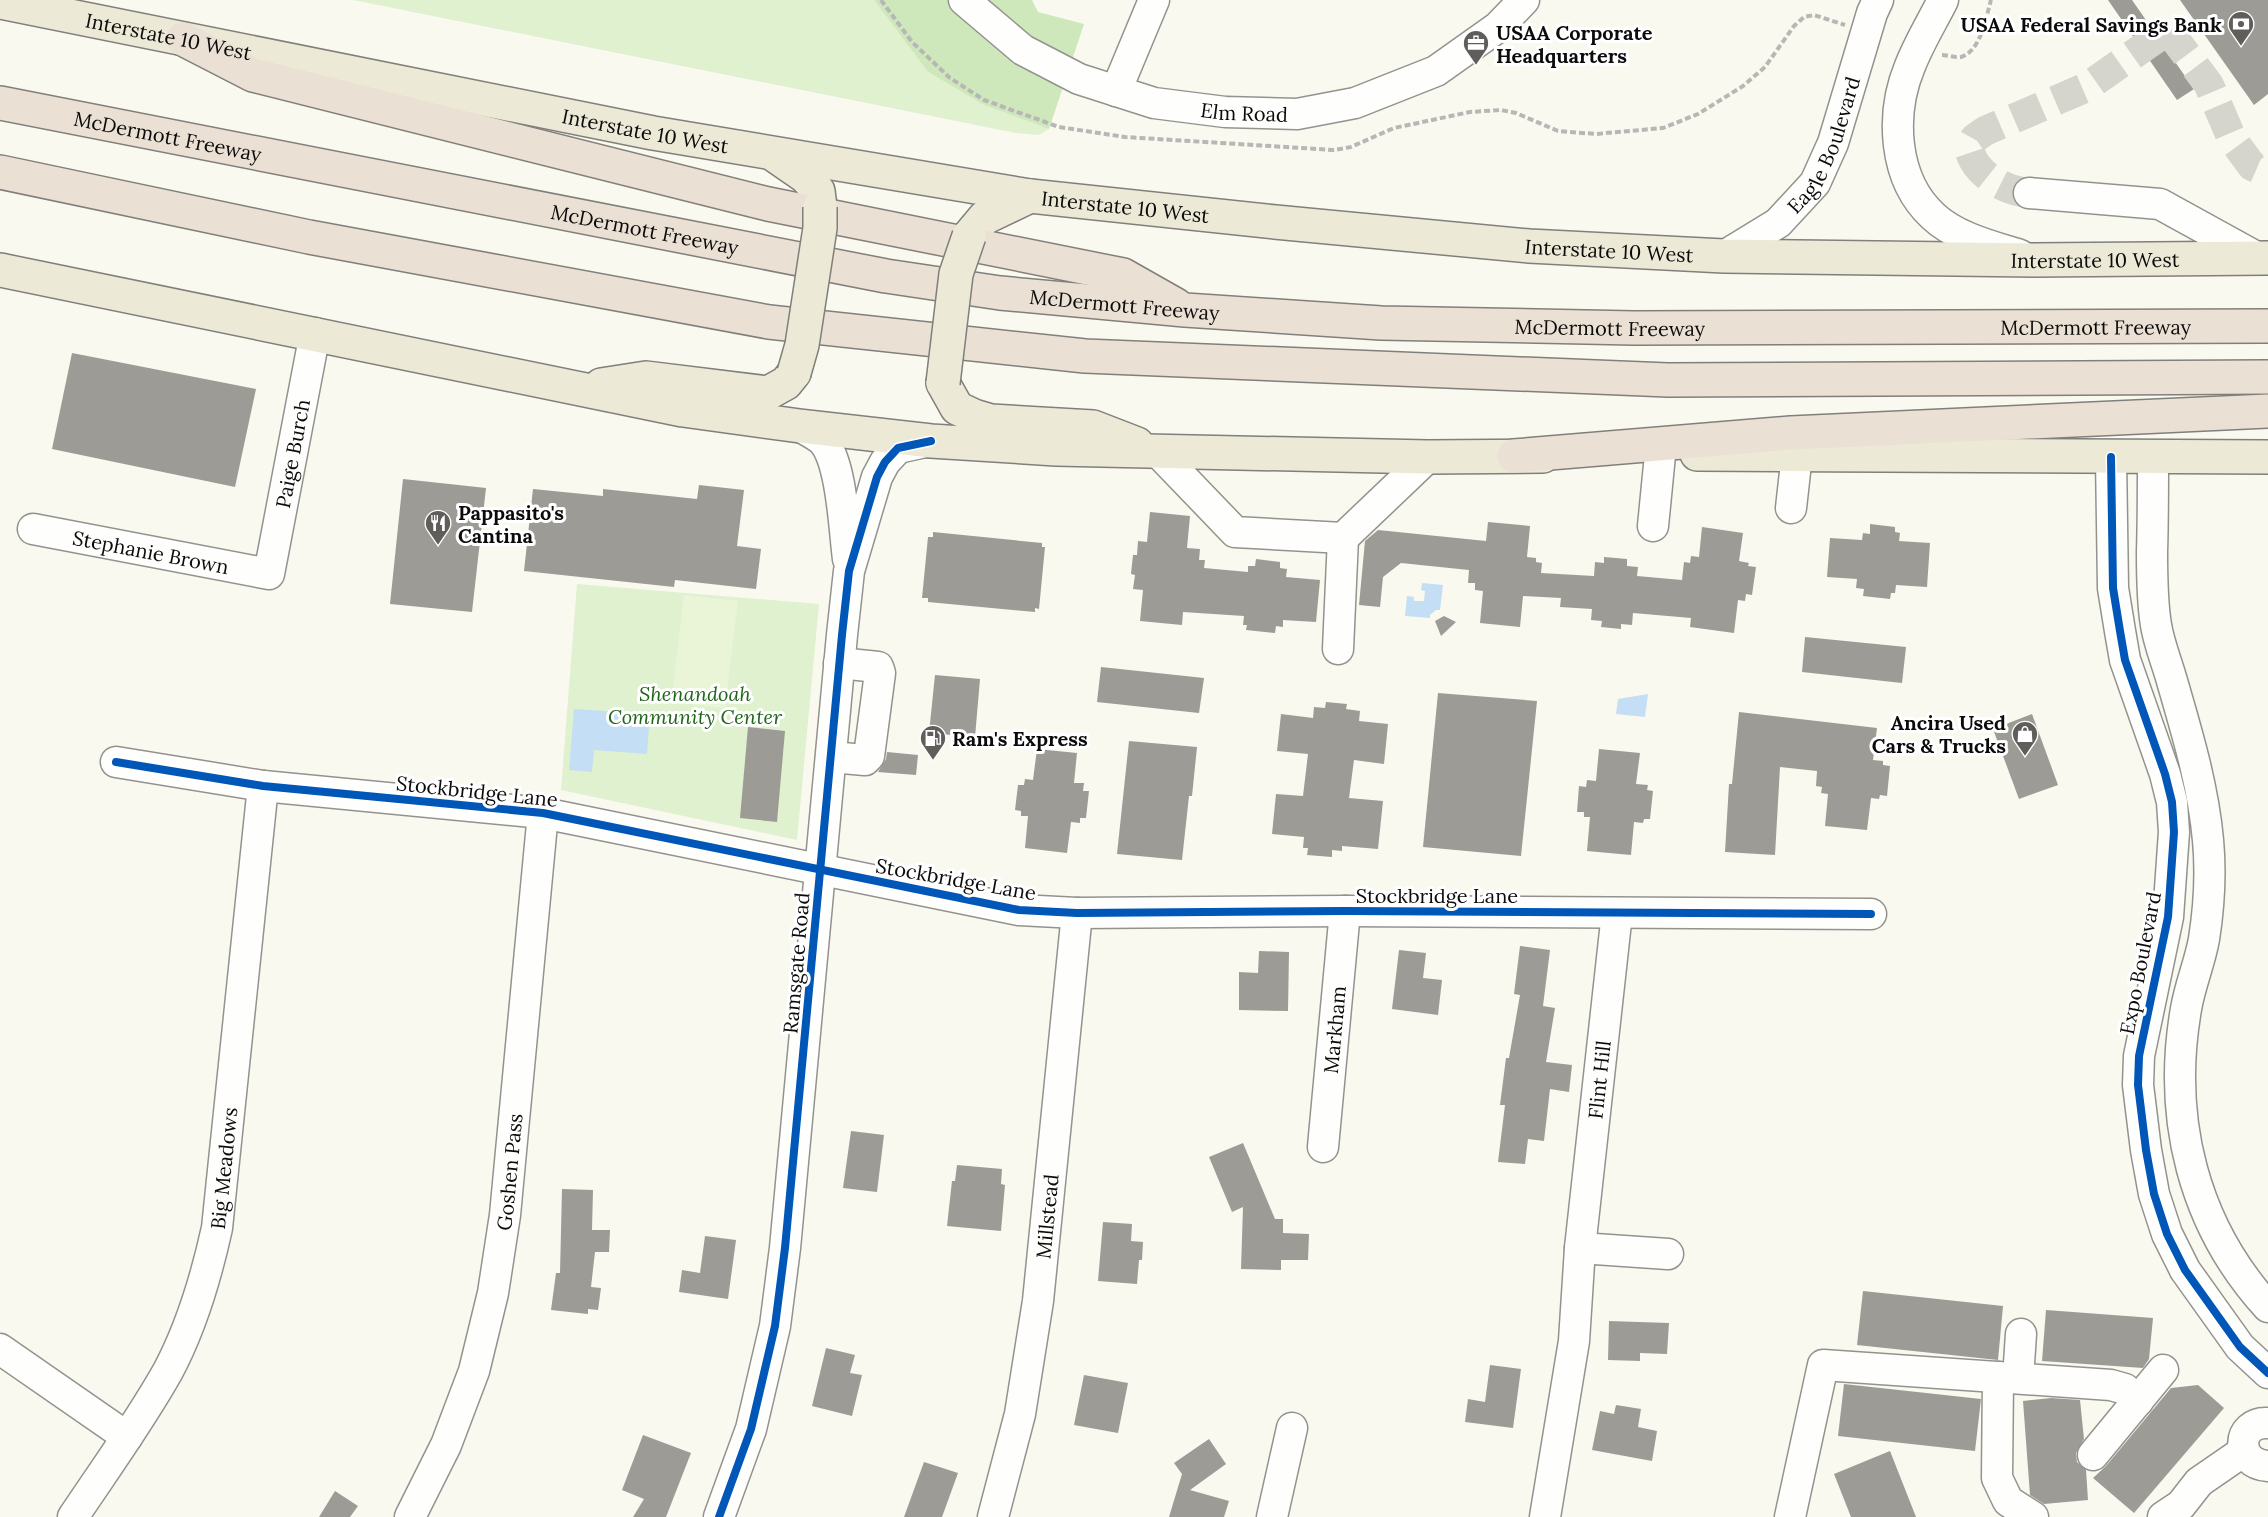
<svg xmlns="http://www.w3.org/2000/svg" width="2268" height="1517" viewBox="0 0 2268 1517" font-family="Lora,serif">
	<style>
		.green { fill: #dff1ce }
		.forest { fill: #cee8bb }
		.pitch { fill: #eaf5d8 }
		.water { fill: #c4def5 }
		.building { fill: #9c9b95 }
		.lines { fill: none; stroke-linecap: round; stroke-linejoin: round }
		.minor-tunnel { stroke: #d6d5cd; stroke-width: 30; stroke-dasharray: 30 15; stroke-linecap: butt }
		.minor-casing { stroke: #93928e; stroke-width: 33 }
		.major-casing { stroke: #807f7b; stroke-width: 36 }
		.highway-casing { stroke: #807f7b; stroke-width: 36 }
		.path { stroke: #b7b7b5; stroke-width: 4; stroke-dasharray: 6 3; stroke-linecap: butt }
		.minor { stroke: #fefefd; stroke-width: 30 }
		.major { stroke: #ece9d6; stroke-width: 33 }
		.highway { stroke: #eae0d3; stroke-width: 33 }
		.major-bridge-casing { stroke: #807f7b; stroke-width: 36; stroke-linecap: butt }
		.major-bridge { stroke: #ece9d6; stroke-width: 33 }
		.cycleway-casing { stroke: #fff; stroke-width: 11 }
		.cycleway { stroke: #0057b8; stroke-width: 8 }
		.labels { text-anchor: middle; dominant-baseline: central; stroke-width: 6; stroke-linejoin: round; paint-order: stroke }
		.poi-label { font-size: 20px; font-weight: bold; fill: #0b0b0b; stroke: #fff; text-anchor: start }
		.street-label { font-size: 20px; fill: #0b0b0b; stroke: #fff }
		.park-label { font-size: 20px; font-style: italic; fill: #21651a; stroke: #fff }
	</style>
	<rect width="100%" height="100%" fill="#faf9ef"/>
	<!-- green -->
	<g class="green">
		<path d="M353,0h521l54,72 56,33 65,24 -10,6 -23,-2z"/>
		<path d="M577,584l242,20 -22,236 -236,-50z"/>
	</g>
	<!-- forest -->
	<path class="forest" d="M874,0h158l6,12 46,12 -35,105 -65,-24 -56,-33z"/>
	<!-- pitch -->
	<path class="pitch" d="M684,595l54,6 -13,107 -54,-6z"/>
	<!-- water -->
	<g class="water">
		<path d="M1422,583l21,2 -3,25h-4l-6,5v3l-25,-2 2,-20 7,1v4h10l1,-10 -4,-1z"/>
		<path d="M1648,694l-3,23 -29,-3 2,-15z"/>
		<path d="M574,709l76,5 -3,40 -53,-4 -2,22 -23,-2z"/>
	</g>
	<!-- building -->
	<g class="building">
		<path d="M2108,0h24l62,89 -17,11z"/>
		<path d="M2180,0h88v94l-14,11z"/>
		<path d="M72,353l184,36 -21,98 -183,-38z"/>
		<path d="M403,479l83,9 -14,124 -82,-8z"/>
		<path d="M699,485l45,5 -7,56 24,3 -5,40 -81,-9 -1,7 -150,-16 9,-82 70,7v-7l94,10z"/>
		<path d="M1150,512l40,4 -3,32 13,1 -1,11h6l-1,8 44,4v-6h7l1,-7 24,3v6l7,1 -1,8 34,3 -4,42 -33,-2v7l-7,-1 -1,7 -29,-3 1,-5h-4l1,-9 -61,-4 -1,13 -42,-4 3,-31 -10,-1 2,-14 -4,-1 2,-19h4l1,-14 9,1z"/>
		<path d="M1488,522l42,4 -3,31 9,1v4l6,1 -1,10 53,3 1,-14 9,1v-6l23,2v7l11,1 -1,9 45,4 2,-18 6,1 1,-7 8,1 3,-30 41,6 -4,28 10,2 -1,3 8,1 -4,28 -6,-1 -1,7 -7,-1 -4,33 -44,-6 1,-9 -58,-5 -1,12 -11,-1v5l-20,-2 1,-6 -11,-1 1,-11 -32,-2 1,-9 -38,-2 -3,31 -40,-4 3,-32 -8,-1v-7h-7l1,-13 -68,-7 -18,14 -3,30 -21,-2 6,-64 13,-11 108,11z"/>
		<path d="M1870,524l25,3v5l5,1 -1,8 31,2 -3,44 -31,-2 -1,8h-4l-1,6 -27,-3 1,-7 -8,-1 1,-9 -30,-2 3,-39 32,2 1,-7 7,1z"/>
		<path d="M933,532l109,11v4h3l-6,62 -4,-1v4l-107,-10v-4h-6l6,-61h5z"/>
		<path d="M1444,616l12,6 -15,14 -6,-15z"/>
		<path d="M1805,637l101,10 -4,36 -100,-11z"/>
		<path d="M1101,667l103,11 -5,35 -102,-11z"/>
		<path d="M935,675l45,4 -5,58 -46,-4z"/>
		<path d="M1438,693l99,8 -16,155 -98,-9z"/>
		<path d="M1326,702l21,2 -1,5 14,2 -1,10 29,3 -4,40 -30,-4 -5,38 34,3 -5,48 -36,-3v5l-10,-1v7l-25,-2 1,-7h-5l1,-11 -32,-3 4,-40 27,2 5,-42 -31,-3 4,-37 32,4 1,-11 11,1z"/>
		<path d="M1739,712l138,16 -4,32 10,1v4l7,1 -3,30 -7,-1 -1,4 -8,-1 -4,32 -42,-4 3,-32 -7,-1 1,-6 -6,-1 1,-15 -37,-4 -5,88 -50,-3 4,-68h3z"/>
		<path d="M2032,714l26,71 -39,14 -26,-70z"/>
		<path d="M748,727l37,4 -8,91 -37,-4z"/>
		<path d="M1129,741l68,6 -5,49h-3l-7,64 -65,-6z"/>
		<path d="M1037,749l40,4 -3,30h10l-1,8h6l-3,27h-6v5l-9,-1 -4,31 -42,-5 3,-32h-7v-5l-6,-1 3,-25h6l1,-6 8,1z"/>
		<path d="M1599,749l41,4 -4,31 12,1 -1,5 6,1 -3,28h-6l-1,4 -9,-1 -3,33 -44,-4 3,-34h-6v-5h-7l2,-26 7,1 1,-7 9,1z"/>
		<path d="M887,752l31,3 -2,20 -38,-3 8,-13z"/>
		<path d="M1520,946l30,4 -7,56 12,2 -9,54 26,3 -3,27 -19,-3 -6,52 -16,-2 -3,25 -27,-2 7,-57h-5l6,-47h3l11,-63 -6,-1z"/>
		<path d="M1399,950l27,3 -3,25 19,2 -4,35 -46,-6z"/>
		<path d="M1259,951l30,1 -1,59 -49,-1v-38l19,1z"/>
		<path d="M851,1131l33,4 -7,57 -34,-4z"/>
		<path d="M1243,1143l32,76h8v14l26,1 -1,26h-27v10l-40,-1 2,-62 -11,5 -23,-55z"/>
		<path d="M957,1165l45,4 -1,15 4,1 -4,46 -54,-5 5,-45h3z"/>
		<path d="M562,1189l31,1 -1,40h18l-1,22h-14l-4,35 10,1 -3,22 -10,-1v5l-37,-4 5,-37h4z"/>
		<path d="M1103,1222l29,2 -1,17 12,1 -1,18h-3l-2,24 -39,-3z"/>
		<path d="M705,1236l31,4 -8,59 -49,-7 3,-22 18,3z"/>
		<path d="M1863,1291l140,15 -5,54 -141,-15z"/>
		<path d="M2046,1310l107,8 -4,41 -6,9 -101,-7z"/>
		<path d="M1609,1321l60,2 -2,31 -27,-1v8l-32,-1z"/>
		<path d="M826,1348l29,7 -5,18 12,2 -10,41 -40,-10z"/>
		<path d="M1490,1365l31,4 -8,59 -48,-6 3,-23 17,3z"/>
		<path d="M1084,1375l44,8 -10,50 -44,-8z"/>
		<path d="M1844,1384l137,15 -6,52 -137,-15z"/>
		<path d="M2198,1385l26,23 -90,105 -41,-35 13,-12 65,-78z"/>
		<path d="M2051,1398l29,2 4,39 -8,14 1,9 9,8 2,30 -44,4 -14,-9 -7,-94z"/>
		<path d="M1616,1405l25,4 -3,18 19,4 -5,30 -60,-11 8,-39 14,3z"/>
		<path d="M643,1435l48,18 -25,64h-33l11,-18 -22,-9z"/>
		<path d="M1209,1439l17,25 -36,26 39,11 -5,16h-55l13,-43 -8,-11z"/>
		<path d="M1890,1451l26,66h-65l-17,-43z"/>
		<path d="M924,1462l34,11 -16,44h-38z"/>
		<path d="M335,1491l23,15 -8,11h-31z"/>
	</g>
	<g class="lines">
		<!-- minor-tunnel -->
		<path class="minor-tunnel" d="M2029,193c-25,-2 -54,-19 -60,-44l6,-11 10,-7 102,-44 81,-57 41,55 23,54 20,27 16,7"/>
		<!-- minor casing -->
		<g class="minor-casing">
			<g id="minor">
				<path id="s1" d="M964,0l59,50 56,29 75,24 71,9 72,2 58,-11 81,-32 62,-44 26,-27"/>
				<path d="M1943,0c-11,22 -24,43 -33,66 -20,48 -17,113 23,150 22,21 58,30 87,39"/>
				<path d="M1116,91l38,-91"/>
				<path d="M2029,193l131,11 98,54"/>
				<path id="s2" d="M1724,256l54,-33 37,-40 18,-40 39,-130 6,-13"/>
				<path d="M800,426c7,5 17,9 23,15 19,22 21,88 25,118"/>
				<path d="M1158,452l77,80 108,6 85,-81"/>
				<path d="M2111,457l2,131 7,43 5,29 40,114 7,28 2,30 -6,85 -29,139 -1,29 8,65 8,44 13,40 18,36 55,77 28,26"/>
				<path d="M2153,457c0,32 0,64 -1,95 0,24 0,49 4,73 3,19 11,38 16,56 15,52 31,104 36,159 3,32 1,67 -4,99 -4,23 -14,46 -18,70 -19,109 7,216 82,298"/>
				<path d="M1791,508l6,-54"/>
				<path d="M1653,526l7,-71"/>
				<path id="s3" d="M33,529l236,45 46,-241"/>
				<path d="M1338,649l5,-111"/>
				<path d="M831,757l34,3 4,-4 11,-83 -2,-6 -39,-4"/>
				<path d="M116,762l147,24 280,27 476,97 58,3 268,-2 526,3"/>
				<path id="s4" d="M1323,1147l22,-236"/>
				<path d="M1580,1248l88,6"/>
				<path d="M0,1349l127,88"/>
				<path d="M1998,1377l-1,101 11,23 25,16"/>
				<path d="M2018,1378l3,-44"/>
				<path d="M2268,1423c-32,-2 -34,41 0,43"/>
				<path d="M2093,1455l70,-85"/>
				<path id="s5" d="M73,1517c32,-48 67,-96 95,-146 24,-45 38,-93 49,-143l46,-442"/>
				<path id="s6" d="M410,1517l36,-72 28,-74 19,-78 12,-78 38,-402"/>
				<path d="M719,1517l32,-88 24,-103 10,-78 57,-613 7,-64 28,-94 8,-15 13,-14 32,-7"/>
				<path id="s7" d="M993,1517l27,-103 18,-113 39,-388"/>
				<path d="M1272,1517l20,-89"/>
				<path id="s8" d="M1545,1517l29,-176 6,-93 37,-335"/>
				<path d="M1790,1517l33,-152 288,20 14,4 13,12"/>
				<path d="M2163,1517l18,-12 18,-23 45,-31"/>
			</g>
		</g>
		<!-- major casing -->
		<g class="major-casing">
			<g id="major">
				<path id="s9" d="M0,2l653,131 377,63 245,26 254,24 195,10 310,4 234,-2"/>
				<path d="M777,157l29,20 12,14 2,16"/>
				<path d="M969,236l15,-18 46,-22"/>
				<path d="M0,270l683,140 117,16 131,15 125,8 372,8 115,-1"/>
				<path d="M943,383l14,25 17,8 17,5 102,6 44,17"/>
				<path d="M601,385l45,-7 122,15 18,-10 8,-10"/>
				<path d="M1697,454l571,3"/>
			</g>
		</g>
		<!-- highway casing -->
		<g class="highway-casing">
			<g id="highway">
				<path d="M183,39l70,36 515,129 355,71 53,30"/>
				<path id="s10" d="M0,103l886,173 114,17 185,17 196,13 253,5 634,-2"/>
				<path d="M0,172l309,65 460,85 316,34 583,24 600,-3"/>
				<path d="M1514,456l277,-23 477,-22"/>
			</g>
		</g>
		<!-- path -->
		<g class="path">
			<path d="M881,0l31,42 38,36 34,22 75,27 66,10 209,13 17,-3 43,-19 76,-16 31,-2 15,3 42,18 38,3 67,-6 35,-14 45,-28 22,-19 29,-41 10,-9 10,-2 31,10"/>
			<path d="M1942,55c5,0 14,3 19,2 20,-6 25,-40 30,-57"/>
		</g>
		<!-- minor -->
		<use href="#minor" class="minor"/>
		<!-- major -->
		<use href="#major" class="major"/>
		<!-- highway -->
		<use href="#highway" class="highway"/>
		<!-- major-bridge casing -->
		<g class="major-bridge-casing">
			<g id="major-bridge">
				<path d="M794,373l8,-28 18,-117v-21"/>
				<path d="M943,383l13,-109 13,-38"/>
			</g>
		</g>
		<!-- major-bridge -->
		<use href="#major-bridge" class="major-bridge"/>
		<!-- cycleway casing -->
		<g class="cycleway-casing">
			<g id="cycleway">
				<path d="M2111,457l2,131 7,43 5,29 40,114 7,28 2,30 -6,85 -29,139 -1,29 8,65 8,44 13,40 18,36 55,77 28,26"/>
				<path d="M116,762l147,24 280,27 476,97 58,3 268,-2 526,3"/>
				<path d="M719,1517l32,-88 24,-103 10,-78 57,-613 7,-64 28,-94 8,-15 13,-14 33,-7"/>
			</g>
		</g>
		<!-- cycleway -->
		<use href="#cycleway" class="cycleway"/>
	</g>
	<!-- icons -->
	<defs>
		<g id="bank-pin" transform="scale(1.35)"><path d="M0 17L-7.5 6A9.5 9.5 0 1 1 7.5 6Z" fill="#5f5e5b" stroke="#fff"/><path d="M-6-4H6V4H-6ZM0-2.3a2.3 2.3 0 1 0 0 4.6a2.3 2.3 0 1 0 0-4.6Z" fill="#fff"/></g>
		<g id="office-pin" transform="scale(1.35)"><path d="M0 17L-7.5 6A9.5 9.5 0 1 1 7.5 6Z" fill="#5f5e5b" stroke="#fff"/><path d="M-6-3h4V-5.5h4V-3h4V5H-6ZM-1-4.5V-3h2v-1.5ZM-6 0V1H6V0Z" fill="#fff"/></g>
		<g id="restaurant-pin" transform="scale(1.35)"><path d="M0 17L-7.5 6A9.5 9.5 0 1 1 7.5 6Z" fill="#5f5e5b" stroke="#fff"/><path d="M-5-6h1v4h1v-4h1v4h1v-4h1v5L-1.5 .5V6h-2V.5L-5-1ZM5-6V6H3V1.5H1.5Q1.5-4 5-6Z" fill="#fff"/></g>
		<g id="shop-pin" transform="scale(1.35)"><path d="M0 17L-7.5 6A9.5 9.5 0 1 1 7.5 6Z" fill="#5f5e5b" stroke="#fff"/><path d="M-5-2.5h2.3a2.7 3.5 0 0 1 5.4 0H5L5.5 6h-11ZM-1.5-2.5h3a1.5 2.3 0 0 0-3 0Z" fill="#fff"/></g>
		<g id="fuel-pin" transform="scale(1.35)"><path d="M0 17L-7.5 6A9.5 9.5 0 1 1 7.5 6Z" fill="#5f5e5b" stroke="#fff"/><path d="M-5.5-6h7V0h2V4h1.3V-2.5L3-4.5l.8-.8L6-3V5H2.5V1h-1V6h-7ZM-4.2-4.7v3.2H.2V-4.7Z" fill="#fff"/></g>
	</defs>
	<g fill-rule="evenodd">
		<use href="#bank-pin" x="2241" y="24"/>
		<use href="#office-pin" x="1476" y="43"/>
		<use href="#restaurant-pin" x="438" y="523"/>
		<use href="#shop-pin" x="2025" y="734"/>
		<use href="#fuel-pin" x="933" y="738"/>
	</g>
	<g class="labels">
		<!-- poi labels -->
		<g class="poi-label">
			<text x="2222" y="24" text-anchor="end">USAA Federal Savings Bank</text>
			<text x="1496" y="32">USAA Corporate<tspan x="1496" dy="23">Headquarters</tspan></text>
			<text x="458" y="512">Pappasito's<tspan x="458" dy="23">Cantina</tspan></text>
			<text x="2006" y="722" text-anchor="end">Ancira Used<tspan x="2006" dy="23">Cars &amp; Trucks</tspan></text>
			<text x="952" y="738">Ram's Express</text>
		</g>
		<!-- street labels -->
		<g class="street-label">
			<text stroke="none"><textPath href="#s9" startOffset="172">Interstate 10 West</textPath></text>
			<text stroke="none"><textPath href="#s1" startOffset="310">Elm Road</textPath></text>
			<text stroke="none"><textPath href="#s9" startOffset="658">Interstate 10 West</textPath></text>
			<text stroke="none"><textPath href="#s10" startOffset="171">McDermott Freeway</textPath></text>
			<text stroke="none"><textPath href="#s2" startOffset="156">Eagle Boulevard</textPath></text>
			<text stroke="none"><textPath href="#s9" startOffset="1144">Interstate 10 West</textPath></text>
			<text stroke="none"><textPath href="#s10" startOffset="657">McDermott Freeway</textPath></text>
			<text stroke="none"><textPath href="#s9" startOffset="1630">Interstate 10 West</textPath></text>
			<text stroke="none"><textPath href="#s9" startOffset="2116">Interstate 10 West</textPath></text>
			<text stroke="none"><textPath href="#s10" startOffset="1143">McDermott Freeway</textPath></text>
			<text stroke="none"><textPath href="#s10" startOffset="1629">McDermott Freeway</textPath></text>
			<text stroke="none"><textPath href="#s10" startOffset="2115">McDermott Freeway</textPath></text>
			<text stroke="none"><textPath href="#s3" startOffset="363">Paige Burch</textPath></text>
			<text stroke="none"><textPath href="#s3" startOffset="120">Stephanie Brown</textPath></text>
			<text transform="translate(477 791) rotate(6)">Stockbridge Lane</text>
			<text transform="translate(956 879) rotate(10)">Stockbridge Lane</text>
			<text x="1437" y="895">Stockbridge Lane</text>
			<text transform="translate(796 963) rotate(-85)">Ramsgate Road</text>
			<text transform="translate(2140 963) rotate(-79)">Expo Boulevard</text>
			<text stroke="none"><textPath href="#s4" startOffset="118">Markham</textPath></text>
			<text stroke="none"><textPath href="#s8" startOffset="441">Flint Hill</textPath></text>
			<text stroke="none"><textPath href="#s5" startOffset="386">Big Meadows</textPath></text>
			<text stroke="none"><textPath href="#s6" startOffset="362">Goshen Pass</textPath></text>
			<text stroke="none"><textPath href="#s7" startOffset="306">Millstead</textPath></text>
		</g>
		<!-- park labels -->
		<g class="park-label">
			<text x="695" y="693">Shenandoah<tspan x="695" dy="23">Community Center</tspan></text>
		</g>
	</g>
</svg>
